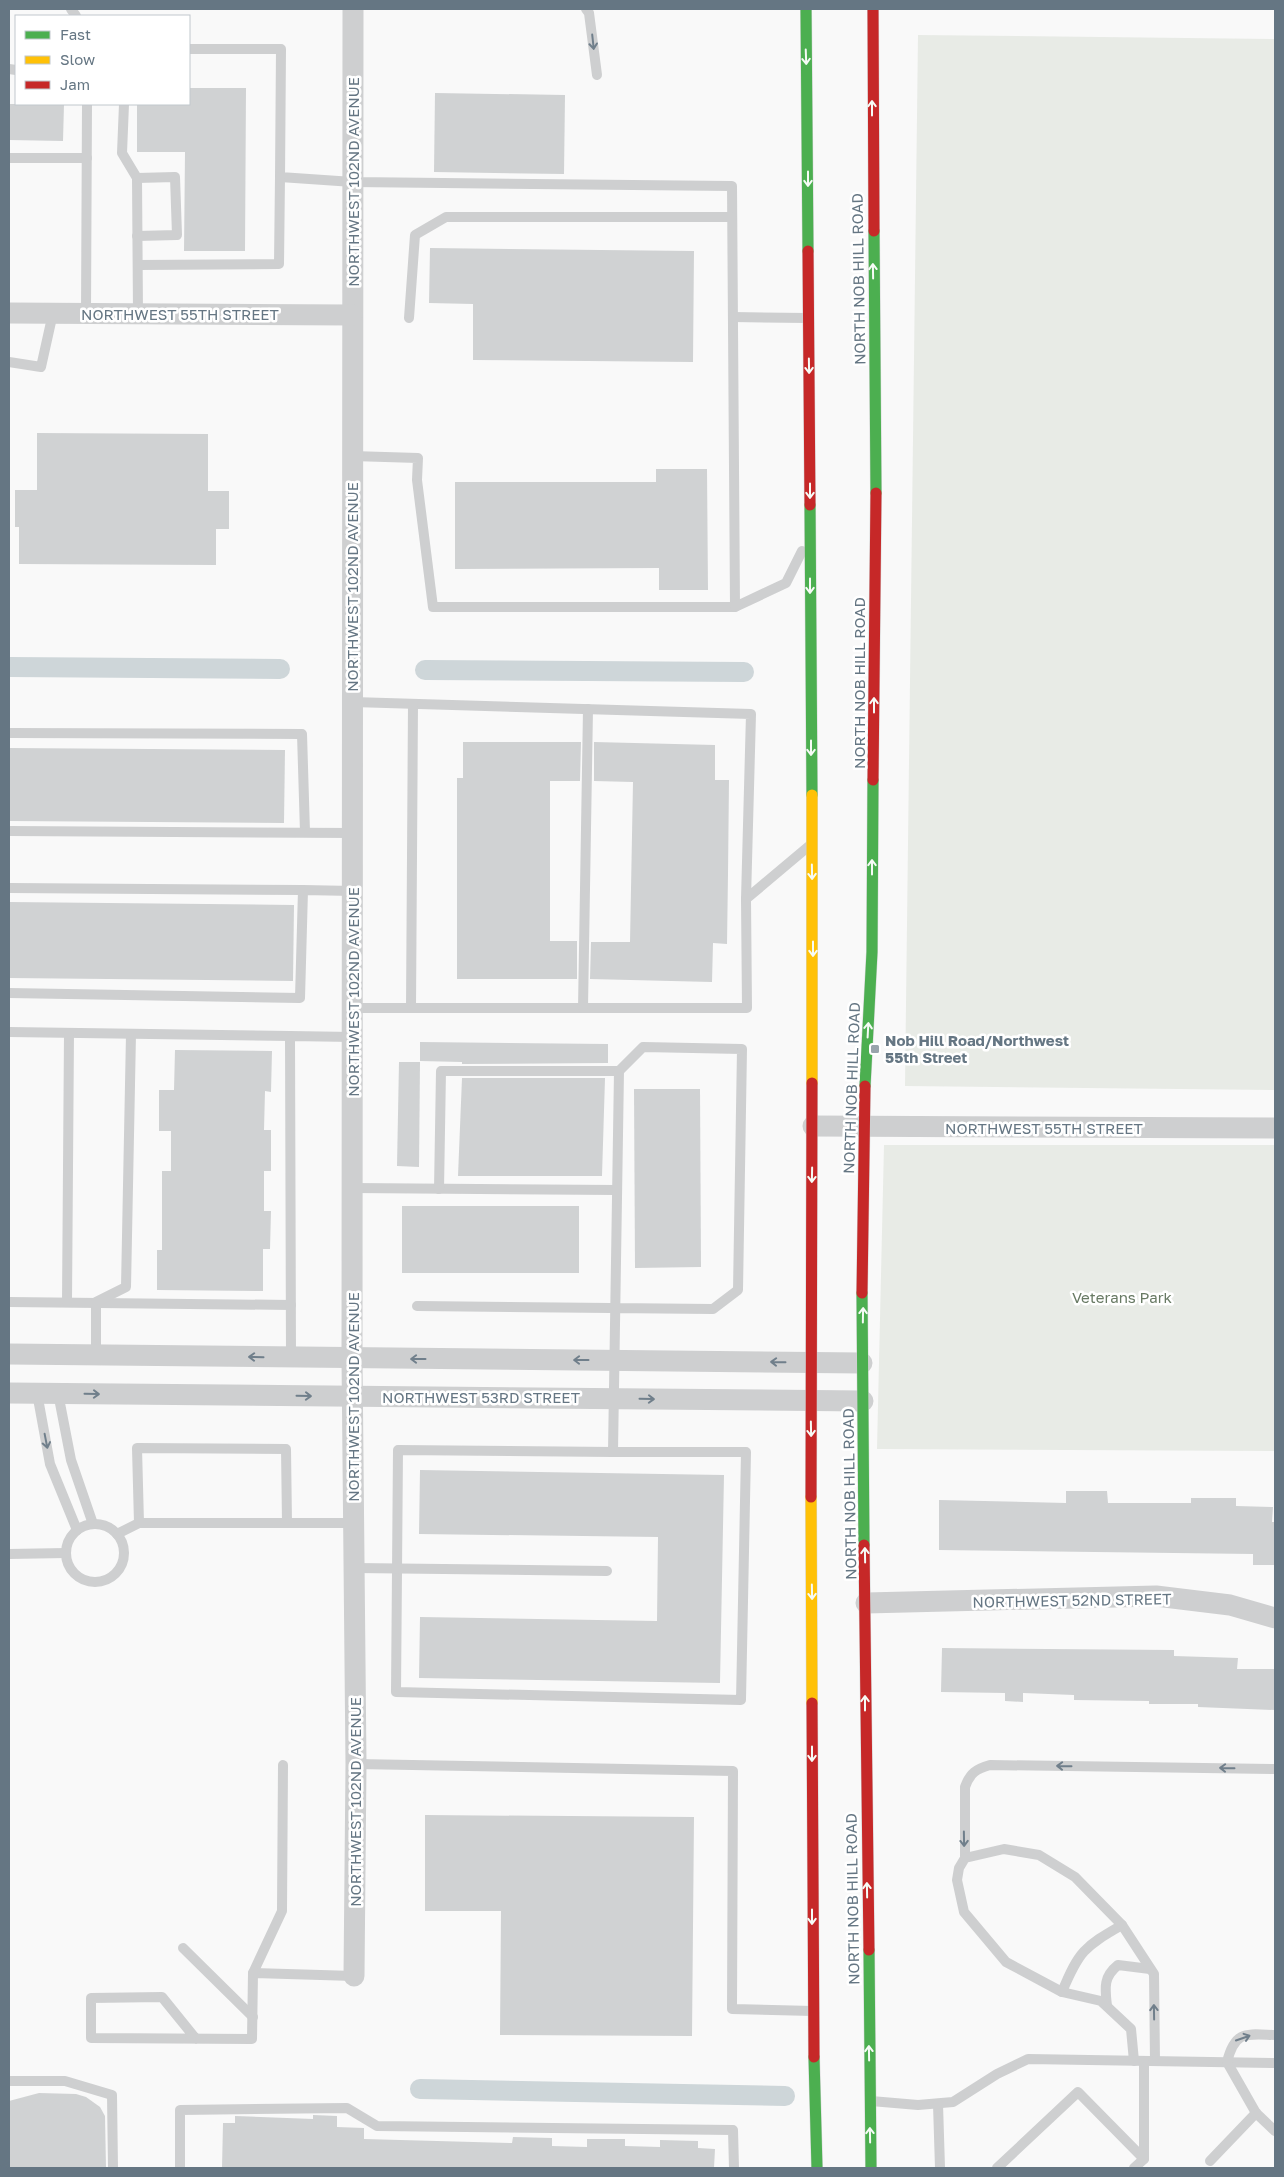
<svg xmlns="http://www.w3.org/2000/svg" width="1284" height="2177" viewBox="0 0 1284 2177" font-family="'Golos Text',sans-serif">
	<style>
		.green { fill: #e8ebe6 }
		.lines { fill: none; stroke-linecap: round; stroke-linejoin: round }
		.canal { stroke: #ced6d9; stroke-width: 20 }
		.building { fill: #d0d2d3 }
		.fast-casing { stroke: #d5d6d7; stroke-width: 12 }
		.slow-casing { stroke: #d5d6d7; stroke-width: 12 }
		.jam-casing { stroke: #d5d6d7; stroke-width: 12 }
		.lane { stroke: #cecfd0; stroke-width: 10 }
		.street { stroke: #cecfd0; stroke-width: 21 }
		.fast { stroke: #4caf50; stroke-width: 11 }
		.slow { stroke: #ffc107; stroke-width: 11 }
		.jam { stroke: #c62828; stroke-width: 11 }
		.oneway { stroke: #707f8b }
		.oneway2 { stroke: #f6fbf6 }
		.poi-dot { fill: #99a4ac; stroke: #fff; stroke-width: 2 }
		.labels { text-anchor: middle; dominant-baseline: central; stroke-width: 5; stroke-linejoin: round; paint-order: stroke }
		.street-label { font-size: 15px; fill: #657683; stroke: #fff }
		.poi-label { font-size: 15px; font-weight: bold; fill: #657683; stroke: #fff; text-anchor: start }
		.park-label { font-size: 15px; fill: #687a64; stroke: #fff }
	</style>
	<rect width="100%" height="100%" fill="#f9f9f9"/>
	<!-- green -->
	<g class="green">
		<path d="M918,35l357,4v1051l-370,-4z"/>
		<path d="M884,1145h391v306l-398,-2z"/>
	</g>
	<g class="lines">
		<!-- canal -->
		<g class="canal">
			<path d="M9,667l271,2"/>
			<path d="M425,670l319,2"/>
			<path d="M420,2089l365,7"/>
		</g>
	</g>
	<!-- building -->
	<g class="building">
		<path d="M189,88h57l-1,163h-61l1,-99h-48v-48h52z"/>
		<path d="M435,93l130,2 -1,79 -130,-2z"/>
		<path d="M9,104h55l-1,37 -54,-1z"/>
		<path d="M430,248l264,3 -1,111 -220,-2v-56l-44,-1z"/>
		<path d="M37,433l171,1v57h21v38h-13v36l-197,-1v-37h-4v-37h22z"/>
		<path d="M656,469h51l1,121h-49v-22l-204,1v-87h201z"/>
		<path d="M463,742h118l-1,39h-30v160h27v38h-120v-201h6z"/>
		<path d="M594,742l121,3v35h14l-1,94 -1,70 -14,-1 -1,39 -122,-3 1,-37h39l3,-160 -39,-1z"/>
		<path d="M9,748l276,2 -1,73 -275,-2z"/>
		<path d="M9,902l285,3 -1,76 -284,-3z"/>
		<path d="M420,1042l188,2v19l-146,1v-2l-42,-1z"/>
		<path d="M175,1050l97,1 -1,41 -6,-1 -1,39h7v41h-7v40h7l-1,38h-7v42l-106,-1v-40h5v-79h9v-40h-12v-41h15z"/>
		<path d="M399,1062h21l-1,105 -22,-1z"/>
		<path d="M462,1078h143l-3,98h-144z"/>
		<path d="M634,1089h66l1,178 -66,1z"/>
		<rect x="402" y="1206" width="177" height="67"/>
		<path d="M420,1470l304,5 -4,208 -301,-5 1,-61 237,4 1,-84 -239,-3z"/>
		<path d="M1066,1491h41l1,12h83v-5h45v8l37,1 -1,15h3v43h-22v-11l-314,-4v-50l127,3z"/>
		<path d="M942,1648l232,2v6l64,2 -1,11h38v41l-77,-3v-3h-49v-3l-75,-1v-5l-51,-2v9l-18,-1v-8l-64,-1z"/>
		<path d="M425,1815l269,2 -2,219 -192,-1 1,-124h-76z"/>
		<path d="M39,2093l37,1 10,3 14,10 5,9 1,52h-97v-67z"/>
		<path d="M313,2115l24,1v11l27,1v11l148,4 1,-6 39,1v8l35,1v-8h38v7l35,1v-7l38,1v7l17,1 -1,19h-492l1,-45h12v-7l78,3z"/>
	</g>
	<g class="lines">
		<!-- fast casing -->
		<g class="fast-casing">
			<g id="fast">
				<path d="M806,9l2,242"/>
				<path d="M874,231l2,262"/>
				<path d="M810,505l2,290"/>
				<path d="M865,1086l7,-134 1,-172"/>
				<path d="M862,1293l2,252"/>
				<path d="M869,1950l2,218"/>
				<path d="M814,2057l3,111"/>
			</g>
		</g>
		<!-- slow casing -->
		<g class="slow-casing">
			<g id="slow">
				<path d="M812,1083v-288"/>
				<path d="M811,1497l1,206"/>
			</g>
		</g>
		<!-- jam casing -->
		<g class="jam-casing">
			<g id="jam">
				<path d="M873,9l1,222"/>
				<path d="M808,251l2,254"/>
				<path d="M873,780l3,-287"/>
				<path d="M862,1293l3,-207"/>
				<path d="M811,1497l1,-414"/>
				<path d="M864,1545l5,405"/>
				<path d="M812,1703l2,354"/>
			</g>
		</g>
		<!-- lane -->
		<g class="lane">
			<path d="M71,9l5,7"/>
			<path d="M586,9l3,4 8,62"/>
			<path d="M189,49h92l-1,128 73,5 379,4 3,421h-302l-16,-127 1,-22 -66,-2"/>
			<path d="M9,69l7,1"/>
			<path d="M124,104l-2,49 15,25 1,135"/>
			<path d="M9,158h78"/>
			<path d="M137,178l38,-1 2,58 -40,1"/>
			<path d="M138,265l141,-1 1,-87"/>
			<path d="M86,313l1,-209"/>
			<path d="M733,317l74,1"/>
			<path d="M409,318l6,-83 31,-18h286"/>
			<path d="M9,362l32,5 12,-54"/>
			<path d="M735,607l51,-24 16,-32"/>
			<path d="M353,702l398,12 -5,185 63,-53"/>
			<path d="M9,733l293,1 3,98"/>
			<path d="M9,831l344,2"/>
			<path d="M9,888l294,2"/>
			<path d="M9,993l291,5 3,-108 50,1"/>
			<path d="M353,1008h58l2,-304"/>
			<path d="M411,1008h336l-1,-109"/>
			<path d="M583,1008l5,-299"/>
			<path d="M9,1032l281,4"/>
			<path d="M353,1188l264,2"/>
			<path d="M439,1189l2,-118h178"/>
			<path d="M9,1302l282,3"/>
			<path d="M67,1302l2,-269"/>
			<path d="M417,1306l296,3 25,-19 4,-241 -99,-2 -24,24 -6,381h133l-5,248 -345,-8 2,-242 215,2"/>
			<path d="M96,1355v-53l30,-15 5,-253"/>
			<path d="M291,1357l-1,-321 63,1"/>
			<path d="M37,1393l13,71 27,66"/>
			<path d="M58,1393l13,67 22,64"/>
			<path d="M139,1523l-2,-75 149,1 1,74"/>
			<circle cx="95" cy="1553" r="29"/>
			<path d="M117,1534l22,-11h215"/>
			<path d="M9,1554l57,-1"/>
			<path d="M355,1568l252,3"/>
			<path d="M356,1764l377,7 -1,238 81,2"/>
			<path d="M965,1858v-71c5,-14 11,-18 25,-22l285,4"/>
			<path d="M183,1948l70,69"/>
			<path d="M253,1973l29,-62 1,-146"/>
			<path d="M1062,1992c17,-41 22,-45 60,-67"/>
			<path d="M1107,2006c-2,-18 -4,-29 11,-41l32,4"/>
			<path d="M196,2039l-34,-42 -71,1v40l161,1 1,-66 101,3"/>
			<path d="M1134,2061l-3,-32 -30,-28 -39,-9 -56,-30 -42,-50 -7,-32 2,-12 6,-10 39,-9 35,6 36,22 47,48 32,49 1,87"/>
			<path d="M9,2081h56l47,14 1,73"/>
			<path d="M871,2101l47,4 35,-3 44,-28 31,-15 247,4"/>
			<path d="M938,2104l2,64"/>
			<path d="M1256,2113l19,18"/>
			<path d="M1210,2161l46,-48 -29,-51c8,-32 19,-28 48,-27"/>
			<path d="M180,2168v-58l167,-2 30,18 356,4 1,38"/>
			<path d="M997,2168l81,-76 66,67"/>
			<path d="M1134,2168l10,-9v-98"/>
		</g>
		<!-- street -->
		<g class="street">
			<path d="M353,9l-1,1349 4,406 -2,212"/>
			<path d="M9,313l343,2"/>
			<path d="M813,1126l462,2"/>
			<path d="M9,1354l853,9"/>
			<path d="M9,1393l854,8"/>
			<path d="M866,1603l290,-7 74,9 45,13"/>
		</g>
		<!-- fast -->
		<use href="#fast" class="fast"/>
		<!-- slow -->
		<use href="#slow" class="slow"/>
		<!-- jam -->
		<use href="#jam" class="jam"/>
	</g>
	<!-- one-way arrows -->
	<defs><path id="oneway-shaft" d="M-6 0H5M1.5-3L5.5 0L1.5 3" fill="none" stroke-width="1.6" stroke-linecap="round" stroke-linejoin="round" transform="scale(1.25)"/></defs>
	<g class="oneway">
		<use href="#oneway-shaft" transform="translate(593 42) rotate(84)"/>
		<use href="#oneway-shaft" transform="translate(256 1357) rotate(-179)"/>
		<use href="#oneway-shaft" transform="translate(418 1359) rotate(-180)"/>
		<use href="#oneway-shaft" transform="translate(581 1360) rotate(-180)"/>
		<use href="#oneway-shaft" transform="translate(778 1362) rotate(-179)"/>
		<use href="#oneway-shaft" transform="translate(92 1394) rotate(1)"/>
		<use href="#oneway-shaft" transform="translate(304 1396) rotate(1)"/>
		<use href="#oneway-shaft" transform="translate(647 1399) rotate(1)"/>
		<use href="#oneway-shaft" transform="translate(46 1441) rotate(79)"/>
		<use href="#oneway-shaft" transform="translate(1064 1766) rotate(-179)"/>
		<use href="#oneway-shaft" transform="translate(1227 1768) rotate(-179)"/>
		<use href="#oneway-shaft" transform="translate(964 1839) rotate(89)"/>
		<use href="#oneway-shaft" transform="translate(1154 2012) rotate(-91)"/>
		<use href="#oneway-shaft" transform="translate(1243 2038) rotate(-19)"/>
	</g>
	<g class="oneway2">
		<use href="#oneway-shaft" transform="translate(806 57) rotate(88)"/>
		<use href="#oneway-shaft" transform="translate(872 108) rotate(-90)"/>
		<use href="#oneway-shaft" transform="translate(808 179) rotate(90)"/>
		<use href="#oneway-shaft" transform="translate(873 271) rotate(-91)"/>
		<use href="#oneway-shaft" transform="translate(809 366) rotate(89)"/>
		<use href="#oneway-shaft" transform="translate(810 491) rotate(90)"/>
		<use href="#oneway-shaft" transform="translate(810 586) rotate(90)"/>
		<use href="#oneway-shaft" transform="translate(874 705) rotate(-90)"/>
		<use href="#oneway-shaft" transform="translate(811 748) rotate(90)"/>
		<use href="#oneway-shaft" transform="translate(872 867) rotate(-90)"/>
		<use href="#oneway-shaft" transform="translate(812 872) rotate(89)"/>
		<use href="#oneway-shaft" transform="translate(813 949) rotate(90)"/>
		<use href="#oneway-shaft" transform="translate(868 1030) rotate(-87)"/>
		<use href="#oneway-shaft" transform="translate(812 1175) rotate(91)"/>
		<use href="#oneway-shaft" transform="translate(863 1315) rotate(-89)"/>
		<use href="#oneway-shaft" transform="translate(811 1429) rotate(89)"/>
		<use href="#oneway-shaft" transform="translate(865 1555) rotate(-91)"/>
		<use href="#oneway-shaft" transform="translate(812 1592) rotate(89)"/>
		<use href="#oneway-shaft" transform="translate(865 1703) rotate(-90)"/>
		<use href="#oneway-shaft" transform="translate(812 1754) rotate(90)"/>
		<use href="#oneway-shaft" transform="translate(867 1890) rotate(-91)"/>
		<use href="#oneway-shaft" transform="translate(812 1917) rotate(90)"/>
		<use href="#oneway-shaft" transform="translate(869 2053) rotate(-91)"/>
		<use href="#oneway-shaft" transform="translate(870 2135) rotate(-91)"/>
	</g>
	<!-- markers -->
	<rect class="poi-dot" x="870" y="1044" width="10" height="10" rx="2.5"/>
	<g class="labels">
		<!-- street labels -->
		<g class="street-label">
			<text transform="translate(353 182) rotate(-90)">NORTHWEST 102ND AVENUE</text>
			<text transform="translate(858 279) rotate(-91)">NORTH NOB HILL ROAD</text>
			<text x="180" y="314">NORTHWEST 55TH STREET</text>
			<text transform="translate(352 587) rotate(-90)">NORTHWEST 102ND AVENUE</text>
			<text transform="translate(859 683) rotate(-90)">NORTH NOB HILL ROAD</text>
			<text transform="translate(353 992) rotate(-90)">NORTHWEST 102ND AVENUE</text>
			<text transform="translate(851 1088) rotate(-88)">NORTH NOB HILL ROAD</text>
			<text x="1044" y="1128">NORTHWEST 55TH STREET</text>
			<text transform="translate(353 1397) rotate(-90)">NORTHWEST 102ND AVENUE</text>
			<text x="481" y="1397">NORTHWEST 53RD STREET</text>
			<text transform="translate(849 1494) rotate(-91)">NORTH NOB HILL ROAD</text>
			<text transform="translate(1072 1600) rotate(-1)">NORTHWEST 52ND STREET</text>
			<text transform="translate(355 1802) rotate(-90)">NORTHWEST 102ND AVENUE</text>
			<text transform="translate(852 1899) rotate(-91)">NORTH NOB HILL ROAD</text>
		</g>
		<!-- poi labels -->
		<g class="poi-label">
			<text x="885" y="1040">Nob Hill Road/Northwest<tspan x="885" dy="17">55th Street</tspan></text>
		</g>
		<!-- park labels -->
		<g class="park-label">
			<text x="1122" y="1297">Veterans Park</text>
		</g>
	</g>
	<!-- border -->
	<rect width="1284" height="2177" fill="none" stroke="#657683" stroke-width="20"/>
	<!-- legend -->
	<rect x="15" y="15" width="175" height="90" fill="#ffffff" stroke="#c1c8cd"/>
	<rect x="25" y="31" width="25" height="8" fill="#4caf50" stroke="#c1c8cd"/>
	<text x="60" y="40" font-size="15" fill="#657683">Fast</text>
	<rect x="25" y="56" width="25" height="8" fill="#ffc107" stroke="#c1c8cd"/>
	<text x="60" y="65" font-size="15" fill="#657683">Slow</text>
	<rect x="25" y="81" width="25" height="8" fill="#c62828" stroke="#c1c8cd"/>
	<text x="60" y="90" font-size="15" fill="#657683">Jam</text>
</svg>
